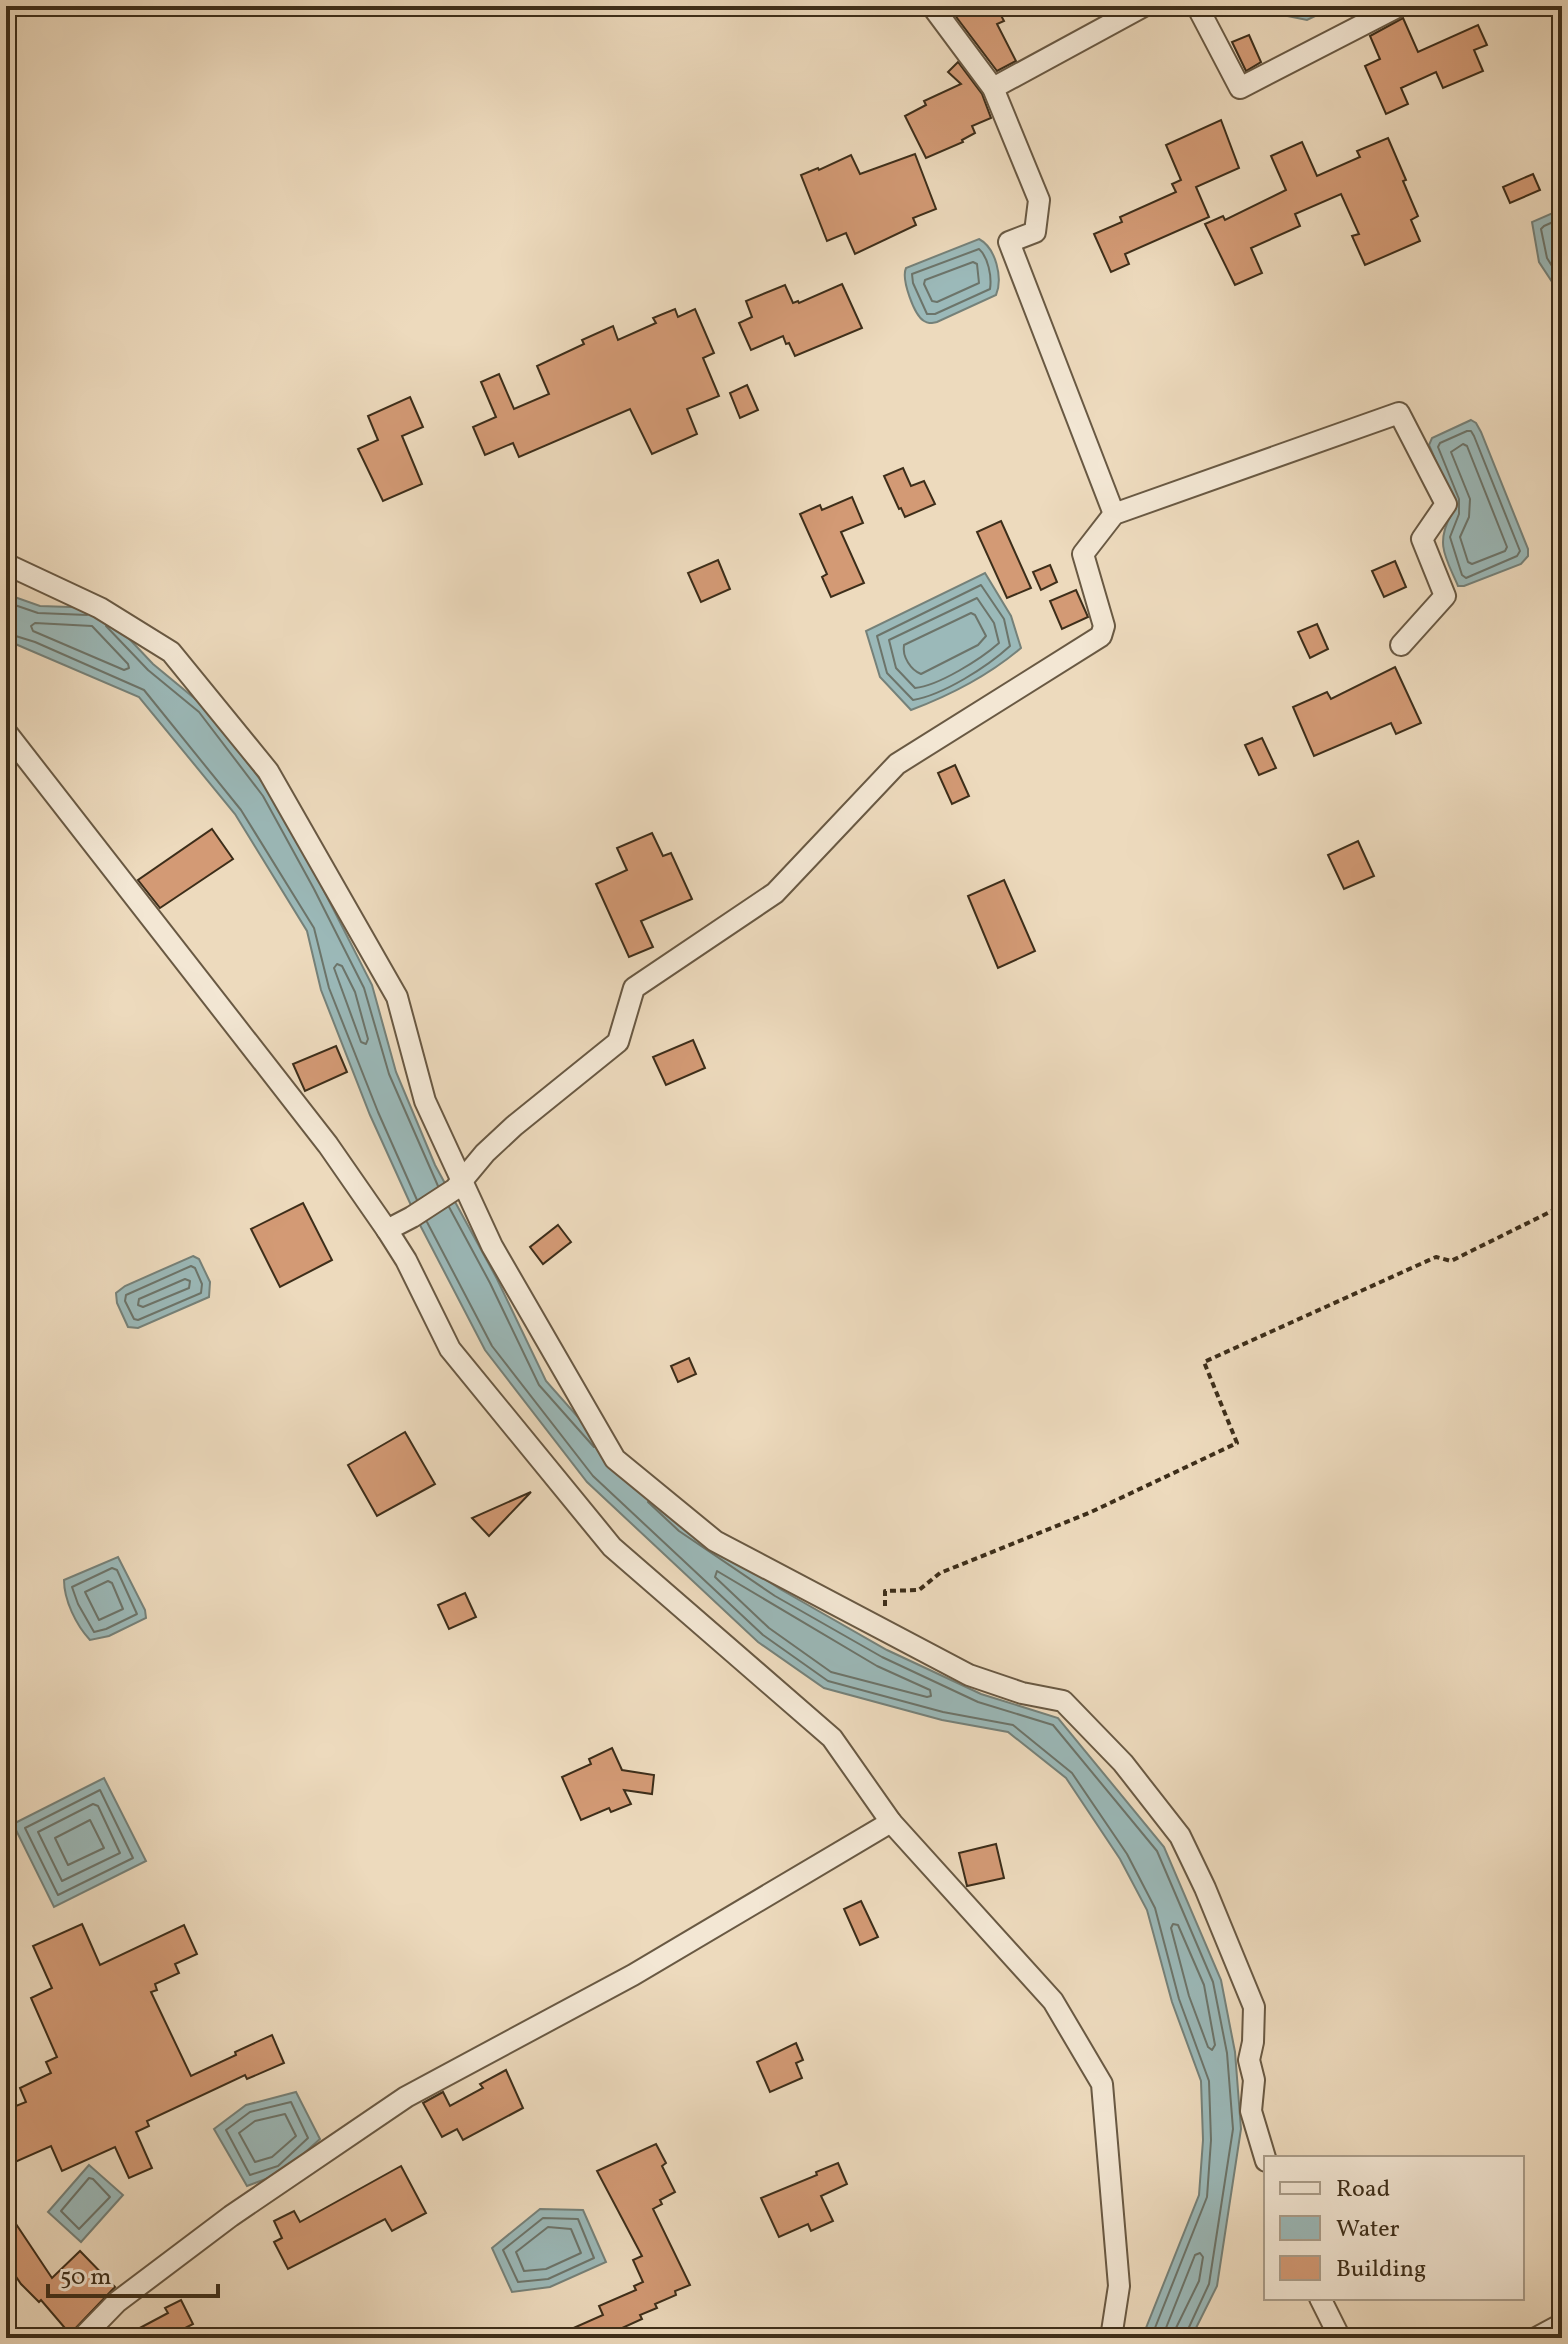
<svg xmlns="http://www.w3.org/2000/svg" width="1568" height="2344" viewBox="0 0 1568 2344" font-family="Vollkorn,serif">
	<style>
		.water { fill: #9bb9b9; stroke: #758179; stroke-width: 2 }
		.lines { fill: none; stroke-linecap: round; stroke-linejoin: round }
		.shore { stroke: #6c746a; stroke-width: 2 }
		.building { fill: #d39a75; stroke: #3d2e1a; stroke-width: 2 }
		.street-casing { stroke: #695943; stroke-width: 24 }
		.path { stroke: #3d2e1a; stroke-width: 4; stroke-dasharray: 6 4; stroke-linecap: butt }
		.street { stroke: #f3e7d4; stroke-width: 20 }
	</style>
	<rect width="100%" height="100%" fill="#eddabd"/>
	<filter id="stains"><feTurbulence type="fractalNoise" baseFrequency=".0025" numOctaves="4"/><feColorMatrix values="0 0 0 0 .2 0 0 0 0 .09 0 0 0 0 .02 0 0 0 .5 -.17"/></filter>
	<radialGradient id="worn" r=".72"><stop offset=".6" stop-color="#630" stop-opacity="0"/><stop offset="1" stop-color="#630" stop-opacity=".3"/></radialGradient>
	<!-- water -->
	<g class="water">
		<path d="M1268,6h68l-29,14 -34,-7z"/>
		<path d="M1562,209v88l-23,-35 -7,-40z"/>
		<path d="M979,239c17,9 24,39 17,56l-59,27c-6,1 -8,2 -13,-1 -10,-6 -23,-42 -18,-53z"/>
		<path d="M1471,420l5,3 5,9 47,117v7l-7,8 -57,22h-6c-12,-28 -23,-42 -7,-71l-13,-49 -9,-21 3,-7z"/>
		<path d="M985,573l26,43 10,32c-33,28 -70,47 -110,62l-31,-33 -14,-46z"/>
		<path d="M6,594l34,12 60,2 53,56 52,43 64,84 52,94 51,100 24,87 39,93 62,114 49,102 69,78 69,66 96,64 107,61 94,44 77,24 106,129 57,133 14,72 6,77 -24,157 -26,52h-49l57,-143 4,-55 -2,-59 -29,-79 -25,-92 -27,-51 -54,-81 -58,-46 -66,-12 -118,-32 -66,-46 -171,-160 -102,-132 -65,-125 -50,-110 -49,-125 -14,-59 -72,-117 -96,-117 -133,-57z"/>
		<path d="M193,1256l6,3 11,23 -1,15 -71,31 -10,-1 -11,-24 -1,-10 9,-7z"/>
		<path d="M118,1557l27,53 1,8 -37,18 -19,4c-14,-15 -26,-40 -26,-60z"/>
		<path d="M104,1778l42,83 -92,46 -41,-83z"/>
		<path d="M296,2092l24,47 -38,34 -35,13 -33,-57 32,-24z"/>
		<path d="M89,2165l34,30 -42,47 -33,-30z"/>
		<path d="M540,2209l43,1 23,52 -56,25 -38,5 -20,-44z"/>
	</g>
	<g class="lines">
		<!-- shore -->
		<g class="shore">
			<path d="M1562,218l-18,8 -3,3 6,29 15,24"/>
			<path d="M979,249c9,8 13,27 11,40l-55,25h-8l-14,-31 -1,-9z"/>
			<path d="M973,262l4,2 2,19 -42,19 -5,-1 -8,-17 1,-4z"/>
			<path d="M1467,431h4l3,5 46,115 -3,5 -51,22 -4,-3 -12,-38 9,-23v-15l-21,-52 2,-4z"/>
			<path d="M1463,444l4,2 40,101 -2,4 -33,13 -4,-2 -8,-25 9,-20 1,-18 -19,-47z"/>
			<path d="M981,585l23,34 6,27c-23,21 -67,49 -97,54l-26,-27 -10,-37z"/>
			<path d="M977,598l17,25 5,20c-18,16 -61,43 -84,45l-19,-20 -7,-28z"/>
			<path d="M6,602l32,11 49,2"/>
			<path d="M971,613l4,2 11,21 -8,9 -57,29c-10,-4 -19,-17 -17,-29z"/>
			<path d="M35,623l57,3 36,38 1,4 -5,2 -91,-39 -2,-5z"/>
			<path d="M106,626l42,44 51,42 64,84 51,93 50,99 25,86 49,112"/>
			<path d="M6,633l29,9 109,48 97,120 73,118 15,60 49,124 39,88"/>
			<path d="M337,964l5,2 13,26 13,47 -2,5 -5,-2 -27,-74z"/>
			<path d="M449,1207l41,76 49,102 55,62"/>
			<path d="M427,1222l65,124 101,130 170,159 65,46 115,31 70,13 59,48 55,81 28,54 24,91 30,82 2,59 -4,57 -56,141"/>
			<path d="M191,1266l4,2 7,16 -1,9 -63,27 -4,-1 -9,-18 1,-6z"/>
			<path d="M185,1279l5,2 -1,7 -46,19 -5,-2 1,-6z"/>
			<path d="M648,1502l31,29 96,65 107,61 96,45 75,23 104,126 56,131 14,71 6,76 -24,155 -25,54"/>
			<path d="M112,1568l5,2 20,44 -31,15 -12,3 -16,-28 -6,-17z"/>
			<path d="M717,1571l160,95 53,24 1,6 -4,1 -96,-25 -62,-44 -54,-51z"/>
			<path d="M108,1581l4,2 11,26 -24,11 -14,-28z"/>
			<path d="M100,1790l33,68 -75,37 -33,-67z"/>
			<path d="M93,1804l5,2 22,47 -58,28 -24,-49z"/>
			<path d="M90,1820l14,28 -36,17 -13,-27z"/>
			<path d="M1173,1924l5,1 26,60 11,60 -3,5 -4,-3 -19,-51 -18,-68z"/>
			<path d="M291,2102l17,36 -30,28 -28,9 -24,-45 24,-18z"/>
			<path d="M285,2114l11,22 -24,21 -17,5 -16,-29 16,-12z"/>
			<path d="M89,2178l4,1 17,18 -31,32 -18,-18z"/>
			<path d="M543,2218l35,1 16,39 -46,21 -30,3 -15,-32z"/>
			<path d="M548,2227l23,2 10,24 -35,16 -22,2 -8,-19z"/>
			<path d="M1162,2338l33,-83 5,-2 3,4 -4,24 -23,47 -2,10"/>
		</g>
	</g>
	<!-- building -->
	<g class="building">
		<path d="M948,6h48l8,15 -7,3 19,37 -19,10z"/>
		<path d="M1403,18l15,34 60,-27 9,20 -13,5 9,21 -40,17 -7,-16 -35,16 7,16 -22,10 -21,-48 15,-7 -10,-23z"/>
		<path d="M1249,35l12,27 -15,9 -14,-29z"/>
		<path d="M958,62l24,32 9,24 -19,8 3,7 -13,7 1,2 -37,16 -21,-42 21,-11 -2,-4 37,-17 -13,-12z"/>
		<path d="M1221,120l18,48 -43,19 13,30 -84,37 4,10 -18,8 -17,-38 28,-12 -2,-5 56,-25 -4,-8 9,-4 -15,-35z"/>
		<path d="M1388,138l18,42 -3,1 15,35 -7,4 9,21 -55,24 -13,-29 7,-2 -18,-40 -46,20 5,12 -49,22 11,25 -27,12 -30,-61 18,-8 2,4 61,-30 -15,-34 31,-14 15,34 43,-19 -3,-6z"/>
		<path d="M915,154l21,55 -23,9 3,7 -61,29 -9,-21 -19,8 -26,-66 17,-7 1,2 32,-15 9,19z"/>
		<path d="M1533,174l7,16 -30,13 -7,-16z"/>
		<path d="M842,284l20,44 -67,28 -6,-13 -3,1 -3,-8 -32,14 -12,-27 13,-6 -6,-16 39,-16 8,18 5,-2 1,2z"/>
		<path d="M675,309l3,8 17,-8 19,44 -11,5 16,38 -32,13 10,25 -45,20 -22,-45 -111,48 -6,-14 -28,12 -12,-28 23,-10 -15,-35 18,-8 15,35 35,-15 -12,-28 47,-22 -2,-4 31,-14 5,14 38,-17 -3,-5z"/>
		<path d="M747,385l11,25 -18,8 -10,-25z"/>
		<path d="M410,397l13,30 -21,9 20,48 -39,17 -25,-52 20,-9 -10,-24z"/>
		<path d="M903,468l8,18 13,-5 11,23 -30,13 -4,-9 -2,1 -15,-33z"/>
		<path d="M852,497l11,26 -22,9 23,51 -33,14 -9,-20 5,-3 -27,-60 20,-9 2,5z"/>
		<path d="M1001,521l30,67 -24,10 -30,-66z"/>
		<path d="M718,560l12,29 -29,13 -13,-29z"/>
		<path d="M1395,561l11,26 -22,10 -12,-26z"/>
		<path d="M1050,565l7,17 -16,8 -8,-18z"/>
		<path d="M1076,590l12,27 -26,12 -12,-28z"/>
		<path d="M1317,624l11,25 -18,9 -12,-26z"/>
		<path d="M1395,667l26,56 -25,11 -5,-11 -77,33 -21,-49 34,-15 4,7z"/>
		<path d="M1262,738l14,30 -17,7 -14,-30z"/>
		<path d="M955,765l14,31 -17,8 -14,-31z"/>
		<path d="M212,829l21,30 -73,49 -22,-28z"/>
		<path d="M652,833l11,23 8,-3 21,46 -51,22 12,26 -24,10 -33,-73 31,-14 -10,-22z"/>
		<path d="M1358,841l16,35 -30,13 -16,-34z"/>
		<path d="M1004,880l31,71 -37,17 -30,-72z"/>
		<path d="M693,1040l12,28 -39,17 -13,-28z"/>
		<path d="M336,1046l11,26 -42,19 -12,-27z"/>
		<path d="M303,1203l29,57 -52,27 -29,-58z"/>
		<path d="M558,1225l13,17 -28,22 -13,-17z"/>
		<path d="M689,1358l7,16 -18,8 -7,-16z"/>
		<path d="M405,1432l30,52 -58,32 -29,-51z"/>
		<path d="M531,1492l-42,44 -17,-18z"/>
		<path d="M465,1593l11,24 -27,12 -11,-24z"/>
		<path d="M612,1748l10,22 32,5 -2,19 -28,-4 7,14 -20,8 -2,-4 -28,12 -19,-43 29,-13 -2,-5z"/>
		<path d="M996,1844l8,34 -37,8 -8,-33z"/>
		<path d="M861,1901l17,36 -18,8 -16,-36z"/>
		<path d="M82,1924l18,41 84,-40 13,29 -22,10 4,9 -24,11 2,6 -6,2 40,84 45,-21 -1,-3 37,-17 12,28 -37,16 -2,-4 -98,46 2,5 -13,6 16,36 -23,10 -14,-31 -53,24 -11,-25 -45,20v-56l20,-8 -6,-14 31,-15 -5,-11 11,-5 -26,-59 21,-10 -19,-42z"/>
		<path d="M796,2043l7,17 -7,3 6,15 -32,14 -13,-30z"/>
		<path d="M506,2070l17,38 -60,32 -6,-11 -15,8 -19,-34 20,-11 7,14 33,-18 -3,-4z"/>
		<path d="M656,2144l10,19 -4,3 13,26 -15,8 2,4 -9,5 37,76 -15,6 1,4 -21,9 2,4 -17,7 2,4 -20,9 4,10h-75l52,-23 -4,-9 37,-16 -2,-4 9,-4 -10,-22 9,-4 -45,-85z"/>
		<path d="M838,2163l9,21 -26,12 12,25 -22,10 -3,-7 -29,13 -18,-39 56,-23 -1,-3z"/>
		<path d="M401,2166l25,47 -34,18 -7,-12 -97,50 -14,-27 8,-4 -8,-17 20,-10 6,11z"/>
		<path d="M6,2209l46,69 28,-27 35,36 -45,47 -29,-34 -2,2 -18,-18 -15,-22z"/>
		<path d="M181,2300l12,24 -27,14h-45l47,-25 -3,-5z"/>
	</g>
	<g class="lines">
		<!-- street casing -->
		<g class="street-casing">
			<g id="street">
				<path d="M932,6l61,82 46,112 -4,32 -26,10 105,272"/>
				<path d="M1197,6l43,82 159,-82"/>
				<path d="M993,88l151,-82"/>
				<path d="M6,564l94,44 71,44 97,119 129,226 28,104 67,145 123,213 100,82 254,134 53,18 41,8 60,62 57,73 25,52 49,119 -1,35 -4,18 5,20 -3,31 15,50"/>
				<path d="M6,732l322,413 59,85"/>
				<path d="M891,1822l-59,-84 -220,-191 -162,-198 -44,-89 -19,-30 25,-13 43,-28 30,-36 29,-27 104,-84 16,-54 141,-95 122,-129 204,-128 3,-10 -21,-72 31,-40 285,-101 47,91 -24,35 23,57 -44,49"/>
				<path d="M1320,2298l20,40"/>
				<path d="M82,2338l35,-36 114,-86 175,-119 227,-122 258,-153 162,179 49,83 17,202 -8,52"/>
				<path d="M1536,2338l26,-14"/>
			</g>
		</g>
		<!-- path -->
		<path class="path" d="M885,1606v-15l34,-1 21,-17 151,-61 146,-69 -33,-81 232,-105 15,4 111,-55"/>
		<!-- street -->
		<use href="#street" class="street"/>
	</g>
	<!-- margin -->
	<rect width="1568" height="2344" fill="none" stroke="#eddabd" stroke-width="32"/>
	<rect x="8" y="8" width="1552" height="2328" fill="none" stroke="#3d2e1a" stroke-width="4"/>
	<rect x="16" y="16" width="1536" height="2312" fill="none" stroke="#3d2e1a" stroke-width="2"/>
	<!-- legend -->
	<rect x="1264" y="2156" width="260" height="144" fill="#f3e7d4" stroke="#aa9d8a" stroke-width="2"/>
	<rect x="1280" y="2182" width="40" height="12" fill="#f3e7d4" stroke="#aa9d8a" stroke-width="2"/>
	<text x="1336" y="2196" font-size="24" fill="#3d2e1a">Road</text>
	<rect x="1280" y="2216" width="40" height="24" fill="#9bb9b9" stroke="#aa9d8a" stroke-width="2"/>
	<text x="1336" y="2236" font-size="24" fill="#3d2e1a">Water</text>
	<rect x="1280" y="2256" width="40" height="24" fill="#d39a75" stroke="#aa9d8a" stroke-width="2"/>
	<text x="1336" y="2276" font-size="24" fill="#3d2e1a">Building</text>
	<!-- scale -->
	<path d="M48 2284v12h170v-12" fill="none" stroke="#3d2e1a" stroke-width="4"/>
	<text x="60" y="2284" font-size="24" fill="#3d2e1a" stroke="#f3e7d4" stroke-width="6" paint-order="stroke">50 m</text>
	<rect width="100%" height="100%" filter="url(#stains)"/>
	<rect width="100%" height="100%" fill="url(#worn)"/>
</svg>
